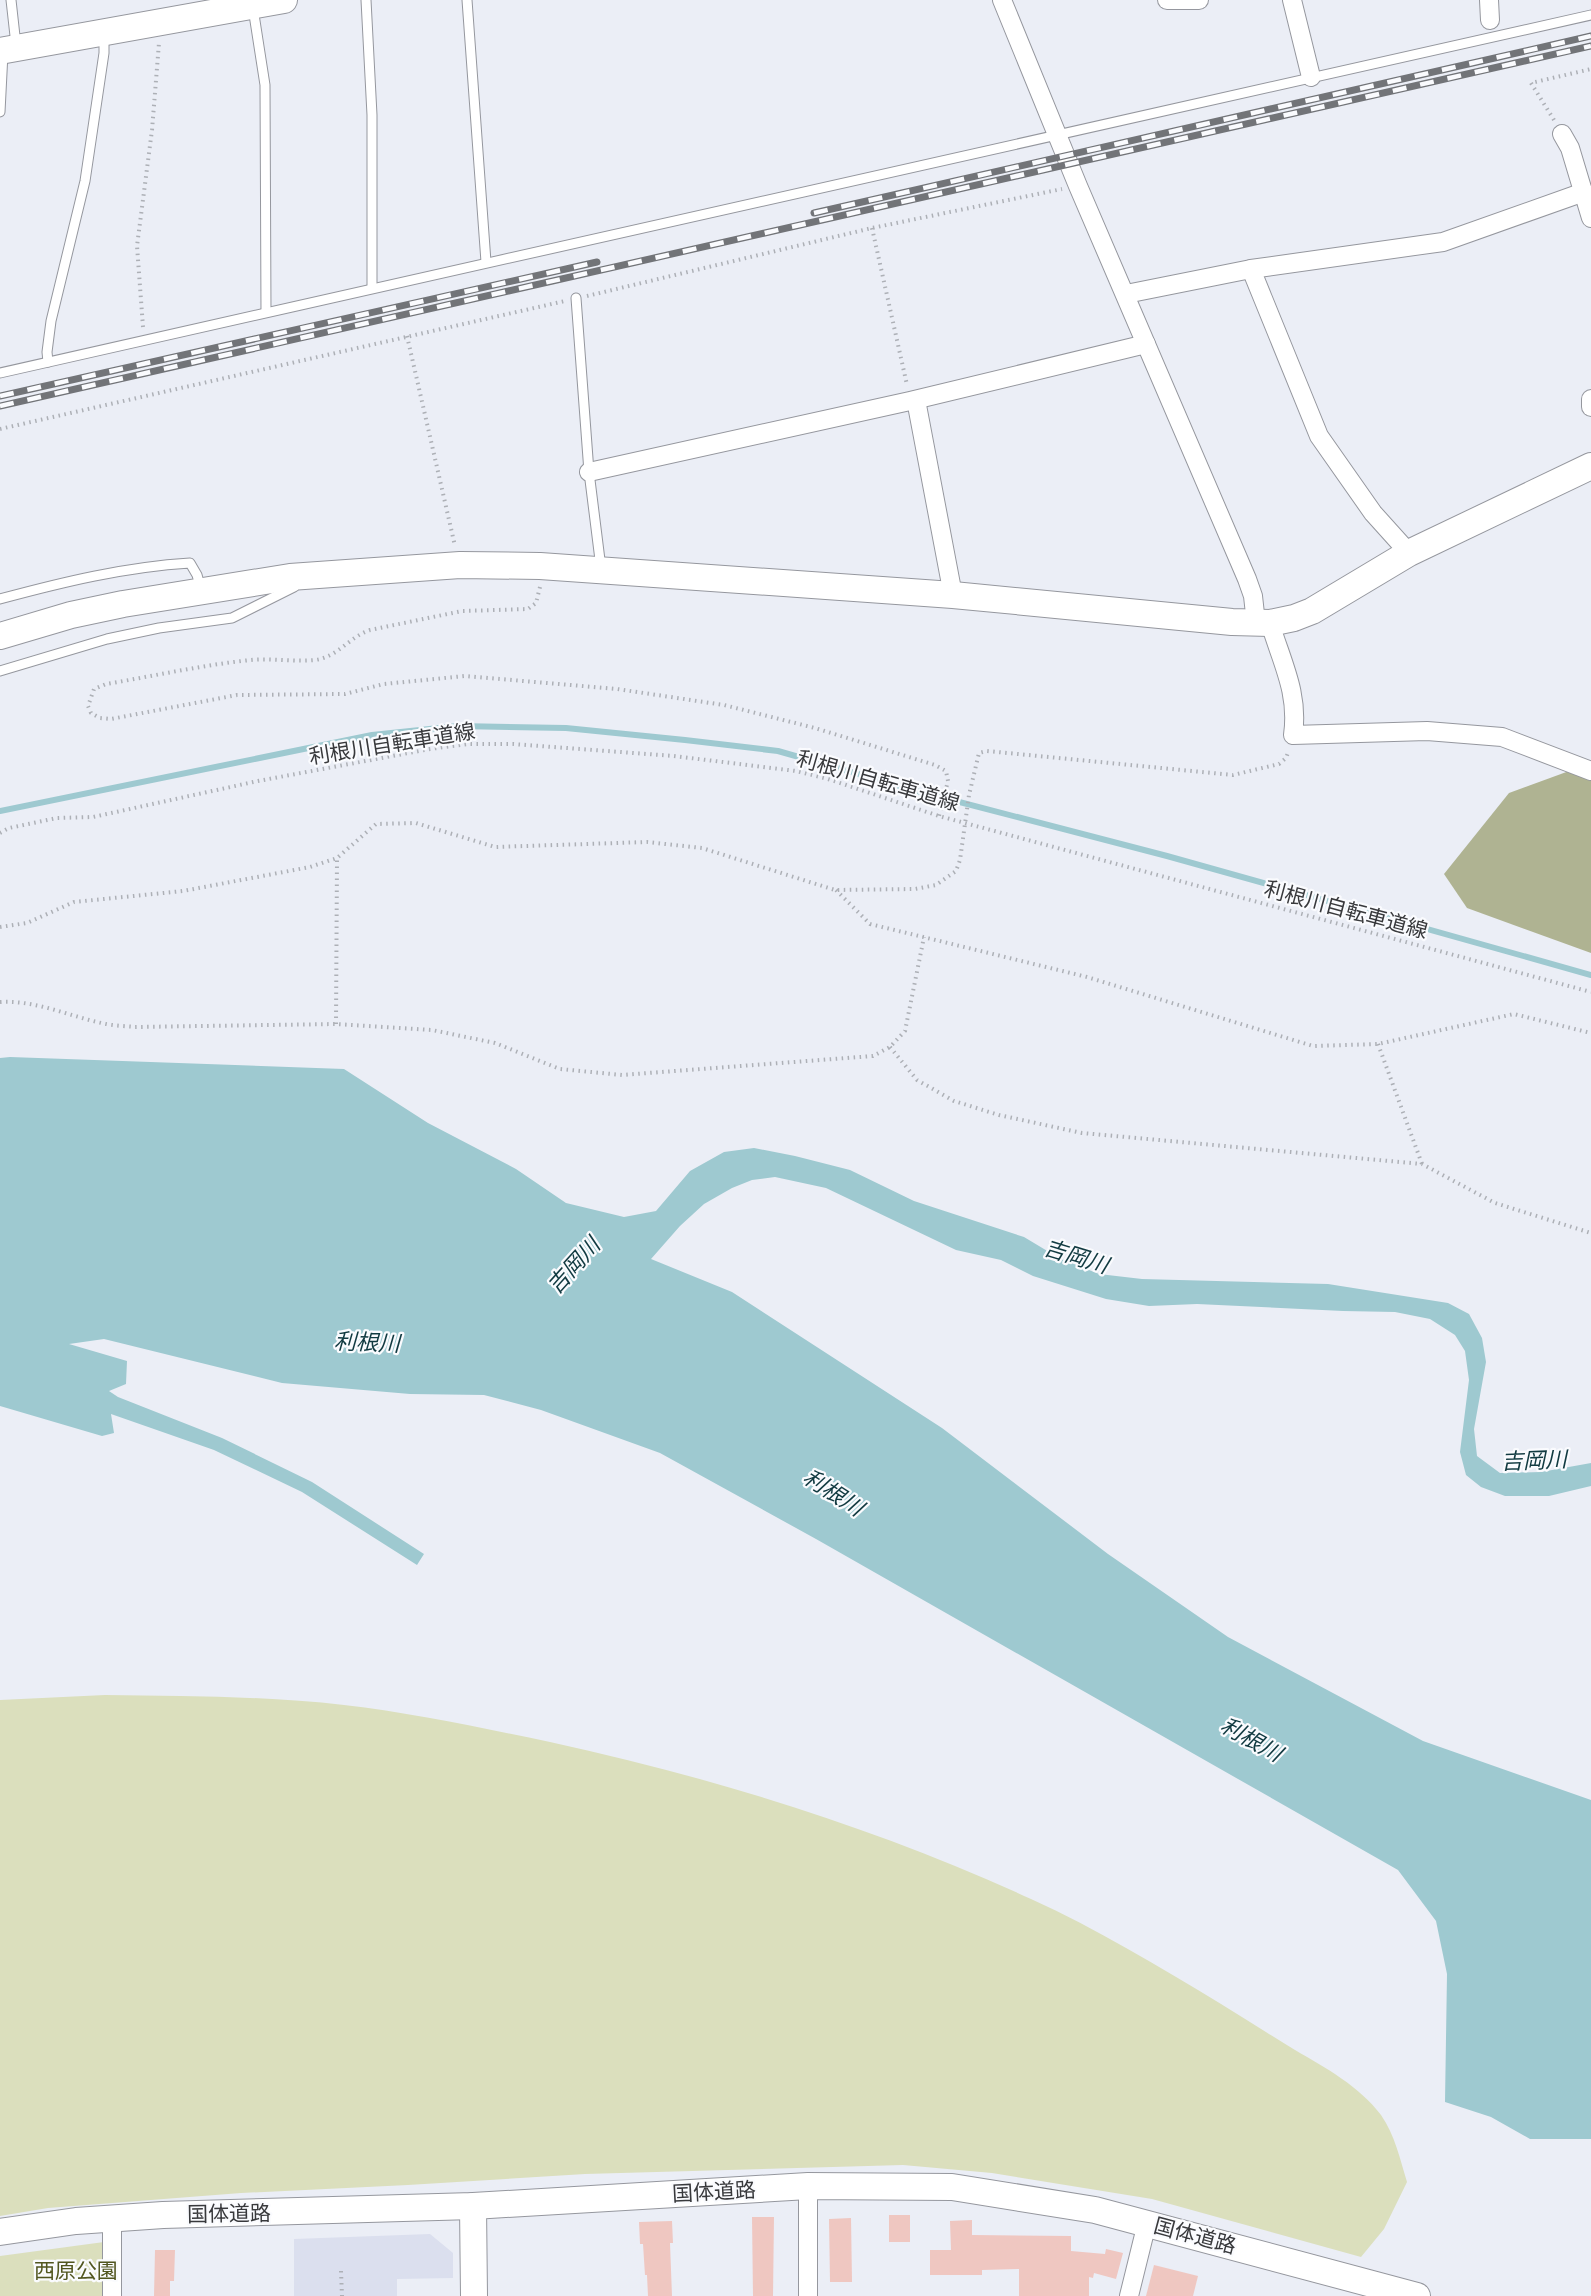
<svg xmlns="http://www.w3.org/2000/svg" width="1591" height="2296" viewBox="0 0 1591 2296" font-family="'Nunito Sans','Noto Sans JP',sans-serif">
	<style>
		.built { fill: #dbdfee }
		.green { fill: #dbdfbd }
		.forest { fill: #afb392 }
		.water { fill: #9ec9d0 }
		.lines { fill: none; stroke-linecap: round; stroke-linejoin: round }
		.stream { stroke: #9ec9d0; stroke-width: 6 }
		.building { fill: #efc7c1 }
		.lane-casing { stroke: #95979e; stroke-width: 11 }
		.street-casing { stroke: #95979e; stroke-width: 20 }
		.secondary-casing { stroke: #95979e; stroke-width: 28 }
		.path { stroke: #adb0b6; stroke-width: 4; stroke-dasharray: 1.5 4.5; stroke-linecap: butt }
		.lane { stroke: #fff; stroke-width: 9 }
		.street { stroke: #fff; stroke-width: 18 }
		.secondary { stroke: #fff; stroke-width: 26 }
		.rail-casing { stroke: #727478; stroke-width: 7 }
		.rail { stroke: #fafbfe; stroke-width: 4.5; stroke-dasharray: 14; stroke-linecap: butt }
		.labels { text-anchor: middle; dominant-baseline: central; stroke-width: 4.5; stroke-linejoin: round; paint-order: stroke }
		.street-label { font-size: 21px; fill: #38393c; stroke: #fafbfe }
		.park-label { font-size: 21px; fill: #51561f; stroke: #fafbfe }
		.water-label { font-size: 22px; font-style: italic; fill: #113a41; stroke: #fafbfe }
	</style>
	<rect width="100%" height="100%" fill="#ebeef6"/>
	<!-- built -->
	<path class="built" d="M430,2234l23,19v25l-56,1v17h-103v-57z"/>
	<!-- green -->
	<g class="green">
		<path d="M105,1695c79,1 160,1 239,10 69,8 138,23 206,37 165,36 327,86 481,157 66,30 129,68 190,105 25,15 49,31 74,46 31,18 64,36 86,65 14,20 19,44 26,67l-23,47 -23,28 -209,-58 -160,-26 -89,-8 -318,9 -177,11 -167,8 -193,15 -48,8v-516z"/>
		<path d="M104,2242l-1,54h-103v-40z"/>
	</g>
	<!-- forest -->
	<path class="forest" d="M1591,763v190l-124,-45 -23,-34 65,-81z"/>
	<!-- water -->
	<path class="water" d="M10,1057l334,12 84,54 88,46 50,34 58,14 32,-6 34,-40 34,-19 30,-4 41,8 55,14 64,31 110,36 35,21 40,16 43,5 186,5 120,19 21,11 13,24 4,24 -12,67 3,27 23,17 41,-1 50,-9v23l-42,10h-44l-24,-9 -15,-12 -6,-23 9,-72 -4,-29 -10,-16 -25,-16 -35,-7 -52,-1 -146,-7 -48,2 -43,-7 -73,-23 -32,-16 -45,-10 -130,-62 -51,-11 -23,3 -20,8 -28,16 -24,22 -29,33 81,33 210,136 166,126 120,83 195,104 168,59v339h-61l-39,-22 -46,-15 2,-128 -11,-53 -38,-51 -582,-331 -156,-86 -119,-43 -57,-15 -74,-1 -128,-11 -178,-44 -35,5 58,17 -1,23 -17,7 9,6 104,41 90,44 112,72 -7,11 -115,-73 -88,-42 -103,-36 3,19 -12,3 -102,-30v-348z"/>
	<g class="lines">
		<!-- stream -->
		<path class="stream" d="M0,811l372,-76 86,-9 108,2 119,12 93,11 143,41 246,64 424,119"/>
	</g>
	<!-- building -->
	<g class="building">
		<rect x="889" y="2215" width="21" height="27"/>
		<path d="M752,2217h22l-1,79h-20z"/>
		<path d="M851,2218l1,64h-22l-1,-63z"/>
		<path d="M972,2220v15l99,1v15l34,3 1,-5 17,4 -7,26 -22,-6 -1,5 -4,-1v19h-70v-27l-37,1v5h-52v-25h21l-1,-29z"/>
		<path d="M672,2221l1,22h-3l2,53h-24l-1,-21h-2l-2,-31h-3l-1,-22z"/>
		<path d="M155,2250h20l-1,31h-4v15h-16z"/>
		<path d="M1154,2265l44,11 -5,20h-47z"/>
	</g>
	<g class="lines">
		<!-- lane casing -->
		<g class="lane-casing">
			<g id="lane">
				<path d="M11,0l5,45"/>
				<path d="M366,0l6,115v173"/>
				<path d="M467,0l19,262"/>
				<path d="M253,8l12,77 1,227"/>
				<path d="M0,112l3,-59"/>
				<path d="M576,298l13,174 12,96"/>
				<path d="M48,362l-1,-10 4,-31 34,-140 19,-128v-18"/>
				<path d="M0,373c530,-120 1060,-239 1591,-358"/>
				<path d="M0,599c63,-17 125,-32 190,-36l7,12 4,14"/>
				<path d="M0,671l107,-32 52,-11 73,-10 62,-31 -1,-3"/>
			</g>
		</g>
		<!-- street casing -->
		<g class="street-casing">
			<g id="street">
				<path d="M1002,0l76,186 169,393 6,17 3,27"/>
				<path d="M1167,0h32"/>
				<path d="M1292,0l19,77"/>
				<path d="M1489,0l1,20"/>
				<path d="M1562,134l8,14 21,70"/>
				<path d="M1251,269l68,167 54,77 36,40"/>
				<path d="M1126,294l125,-25 192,-27 141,-50"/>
				<path d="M1591,399v8"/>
				<path d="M916,400l37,195"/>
				<path d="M589,472l321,-71 236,-57"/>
				<path d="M1270,623c12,40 29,70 23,112l134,-4 75,6 89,34"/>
				<path d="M112,2296v-78"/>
				<path d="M808,2296v-110"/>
				<path d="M1129,2296l18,-73"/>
			</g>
		</g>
		<!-- secondary casing -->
		<g class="secondary-casing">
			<g id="secondary">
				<path d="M0,51l284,-51"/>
				<path d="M0,636l71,-21 52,-11 167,-27 170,-12 80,1 413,29 279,27 38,1 24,-5 18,-7 97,-58 182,-87"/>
				<path d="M473,2206l1,90"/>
				<path d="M0,2232l76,-11 87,-6 310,-9 335,-20 144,1 143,23 322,86"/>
			</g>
		</g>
		<!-- path -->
		<g class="path">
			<path d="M1554,120l-23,-37 60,-14"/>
			<path d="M872,228l35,157"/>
			<path d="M587,296l285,-68 190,-39"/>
			<path d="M143,327l-6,-81 15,-116 7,-87"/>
			<path d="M407,336l48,210"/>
			<path d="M0,429l565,-128"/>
			<path d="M540,587l-4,16 -8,6 -66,2 -92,19c-21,7 -32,27 -55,30 -21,2 -43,-2 -64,0 -49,5 -97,16 -145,24l-12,5 -6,17 3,7 9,5 11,1 126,-24 108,-1 39,-10 81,-8 152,13 107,16 91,23 120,37 11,6 2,10 -9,35"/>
			<path d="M0,833l9,-5 48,-10 36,-1 165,-36 172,-32 38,-5h45l161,12 122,15 32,8 111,37 652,176"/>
			<path d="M836,890l34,34 217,53 226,69 65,-2 136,-30 77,19"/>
			<path d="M0,927l27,-4 47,-21 109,-11 127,-24 27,-9 39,-34 40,-1 79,24 152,-5 55,6 133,42 80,-1 21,-4 20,-14 4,-11 9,-65 10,-42 8,-2 246,24 46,-11 7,-6 3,-8"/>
			<path d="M0,1002c37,-2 71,15 106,22 10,2 20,2 29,3l201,-3 96,6 63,13 65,26 62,6 251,-19 17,-9 15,-16 19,-94"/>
			<path d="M336,1024l1,-166"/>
			<path d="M1378,1044l44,120"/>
			<path d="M890,1047l27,33 37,21 45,14 83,18 340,31 73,39 96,30"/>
			<path d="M341,2271l1,25"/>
		</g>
		<!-- lane -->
		<use href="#lane" class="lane"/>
		<!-- street -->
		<use href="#street" class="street"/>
		<!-- secondary -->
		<use href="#secondary" class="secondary"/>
		<!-- rail casing -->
		<g class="rail-casing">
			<g id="rail">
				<path d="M814,213l777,-177"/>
				<path d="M0,396l597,-134"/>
				<path d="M0,406l1591,-360"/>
			</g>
		</g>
		<!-- rail -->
		<use href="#rail" class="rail"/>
	</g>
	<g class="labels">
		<!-- street labels -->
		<g class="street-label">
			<text transform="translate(392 744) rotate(-9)">利根川自転車道線</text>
			<text transform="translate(878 781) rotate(16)">利根川自転車道線</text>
			<text transform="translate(1346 910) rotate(15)">利根川自転車道線</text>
			<text transform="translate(714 2192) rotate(-3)">国体道路</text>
			<text transform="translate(229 2214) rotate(-1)">国体道路</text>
			<text transform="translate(1195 2236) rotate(15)">国体道路</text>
		</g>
		<!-- park labels -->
		<g class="park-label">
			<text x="76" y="2271">西原公園</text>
		</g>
		<!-- water labels -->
		<g class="water-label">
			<text transform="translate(1076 1257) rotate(17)">吉岡川</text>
			<text transform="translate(574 1266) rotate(-48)">吉岡川</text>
			<text transform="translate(367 1343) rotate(2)">利根川</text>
			<text transform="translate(1534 1461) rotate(-2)">吉岡川</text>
			<text transform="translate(833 1493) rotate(33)">利根川</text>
			<text transform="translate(1251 1740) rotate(29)">利根川</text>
		</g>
	</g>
</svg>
